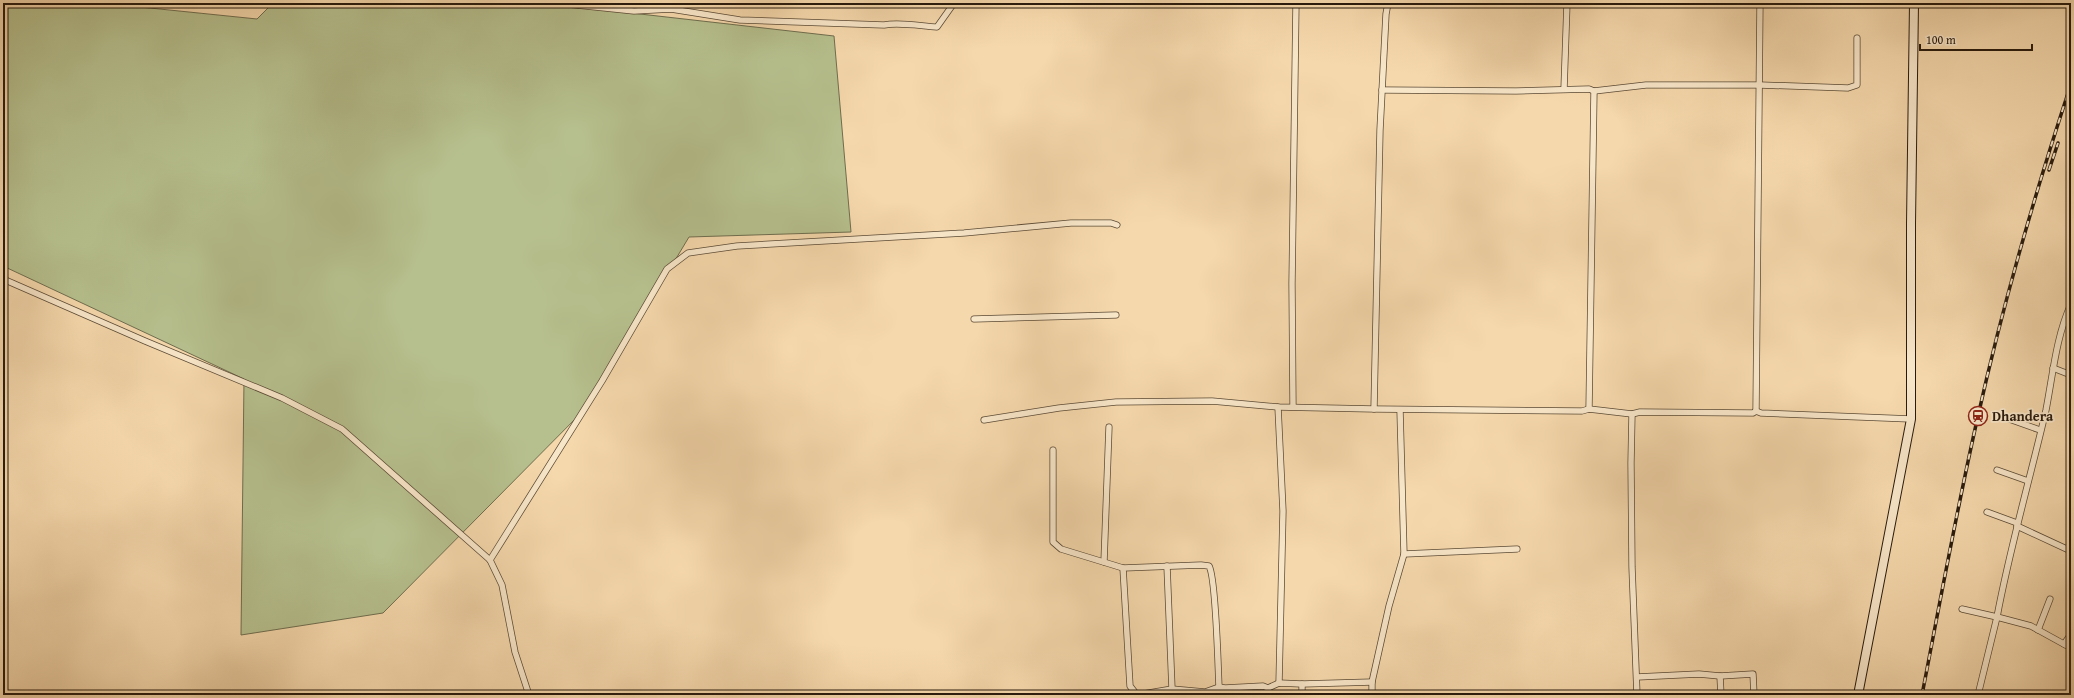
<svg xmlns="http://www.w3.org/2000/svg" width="2074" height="698" viewBox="0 0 2074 698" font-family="'Gentium Book Plus',serif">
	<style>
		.green { fill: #b6c08e; stroke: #6f6d4e }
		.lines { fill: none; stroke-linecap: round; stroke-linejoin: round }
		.street-casing { stroke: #5b4a35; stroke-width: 7 }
		.secondary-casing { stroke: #281a0d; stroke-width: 10 }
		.street { stroke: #f8e6c9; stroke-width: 5.5 }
		.secondary { stroke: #f8e6c9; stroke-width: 8 }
		.rail-casing { stroke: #281a0d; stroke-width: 3.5 }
		.rail { stroke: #f8e6c9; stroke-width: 2; stroke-dasharray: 6; stroke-linecap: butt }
		.labels { text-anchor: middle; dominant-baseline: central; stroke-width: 3.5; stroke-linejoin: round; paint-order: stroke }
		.poi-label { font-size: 14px; font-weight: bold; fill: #281a0d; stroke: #f8e6c9; text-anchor: start }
	</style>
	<rect width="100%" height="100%" fill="#f5d8ac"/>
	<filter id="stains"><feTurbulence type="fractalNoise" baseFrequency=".005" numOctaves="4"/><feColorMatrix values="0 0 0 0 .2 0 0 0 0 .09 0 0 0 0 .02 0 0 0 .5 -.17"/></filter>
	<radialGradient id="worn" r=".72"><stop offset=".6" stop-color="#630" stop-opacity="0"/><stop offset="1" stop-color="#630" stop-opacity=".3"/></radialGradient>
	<!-- green -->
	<path class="green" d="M3,3h98l156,16 16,-16h270l291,33 17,196 -162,5 -102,170 -204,206 -142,22 3,-256 -241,-113z"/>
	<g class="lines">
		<!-- street casing -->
		<g class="street-casing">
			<g id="street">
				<path d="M557,3l77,8 37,-2 69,11 144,5c16,-3 36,1 53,2l17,-24"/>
				<path d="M1564,89l3,-86"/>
				<path d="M1382,90l134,1 73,-2 5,2 52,-6h114l88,3 9,-3v-47"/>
				<path d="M3,279l142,62 137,57 60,31 148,131 12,25 13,67 14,43"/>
				<path d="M2071,304c-15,33 -18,70 -25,106 -16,69 -36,137 -49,207l34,9 40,22"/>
				<path d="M974,319l142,-4"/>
				<path d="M2053,368l18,7"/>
				<path d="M1293,406l-1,-122 4,-281"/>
				<path d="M1278,407l5,104 -4,172"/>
				<path d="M1374,409l6,-279 6,-116 2,-11"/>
				<path d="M1589,409l5,-318"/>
				<path d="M1756,411l4,-408"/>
				<path d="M1632,414l-1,49 1,104 5,128"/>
				<path d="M2009,419l31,11"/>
				<path d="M984,420l75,-12 57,-6 96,-1 66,6 96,2 208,2 7,-2 43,5 8,-2 113,1 3,-2 5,2 150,6"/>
				<path d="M1053,450v92l8,7 62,19 78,-3 8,1c7,11 9,101 10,121"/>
				<path d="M1997,470l31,11"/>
				<path d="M1987,512l30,11"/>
				<path d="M2017,526l54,25"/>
				<path d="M1404,554l113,-5"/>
				<path d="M490,560l112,-179 65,-112 21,-16 49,-7 227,-13 107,-10h40l6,2"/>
				<path d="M1104,562l5,-135"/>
				<path d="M1167,566l5,123"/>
				<path d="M1123,568l7,118 7,9"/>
				<path d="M1962,609l35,8 -19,78"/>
				<path d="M2038,630l12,-31"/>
				<path d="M2064,644l7,-10"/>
				<path d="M1720,676l1,19"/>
				<path d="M1637,677l62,-3 21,2 33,-2 1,21"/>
				<path d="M1302,684v11"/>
				<path d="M1137,695l35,-6 33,3 14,-5 6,1 38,-2 5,2 11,-5 23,1 70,-2"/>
				<path d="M1372,695v-13l17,-76 15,-52 -4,-144"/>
			</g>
		</g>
		<!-- secondary casing -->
		<g class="secondary-casing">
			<path id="secondary" d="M1858,695l53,-276v-196l3,-220"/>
		</g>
		<!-- street -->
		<use href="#street" class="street"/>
		<!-- secondary -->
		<use href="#secondary" class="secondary"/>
		<!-- rail casing -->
		<g class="rail-casing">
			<g id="rail">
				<path d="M2049,170l9,-27"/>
				<path d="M1922,695c18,-93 35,-187 56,-279 25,-112 57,-223 93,-332"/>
			</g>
		</g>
		<!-- rail -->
		<use href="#rail" class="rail"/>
	</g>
	<!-- icons -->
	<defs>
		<g id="station-ring" transform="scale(1)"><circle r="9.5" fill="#f8e6c9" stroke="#8f2418" stroke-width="1.5"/><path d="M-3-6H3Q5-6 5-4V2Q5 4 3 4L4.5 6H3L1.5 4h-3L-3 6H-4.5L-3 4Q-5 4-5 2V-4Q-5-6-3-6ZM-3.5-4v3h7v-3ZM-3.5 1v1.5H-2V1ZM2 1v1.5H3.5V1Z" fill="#8f2418"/></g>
	</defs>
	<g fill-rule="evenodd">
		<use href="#station-ring" x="1978" y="416"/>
	</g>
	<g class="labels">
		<!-- poi labels -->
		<g class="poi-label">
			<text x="1992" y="416">Dhandera</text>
		</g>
	</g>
	<!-- margin -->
	<rect width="2074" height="698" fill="none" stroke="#f5d8ac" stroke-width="16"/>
	<rect x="4" y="4" width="2066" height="690" fill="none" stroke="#281a0d" stroke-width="2"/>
	<rect x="8" y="8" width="2058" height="682" fill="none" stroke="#281a0d"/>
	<!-- scale -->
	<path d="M1920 44v6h112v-6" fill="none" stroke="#281a0d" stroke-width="2"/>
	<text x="1926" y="44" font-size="12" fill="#281a0d" stroke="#f8e6c9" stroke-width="3" paint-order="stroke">100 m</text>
	<rect width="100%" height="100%" filter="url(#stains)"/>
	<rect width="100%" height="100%" fill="url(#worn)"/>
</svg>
